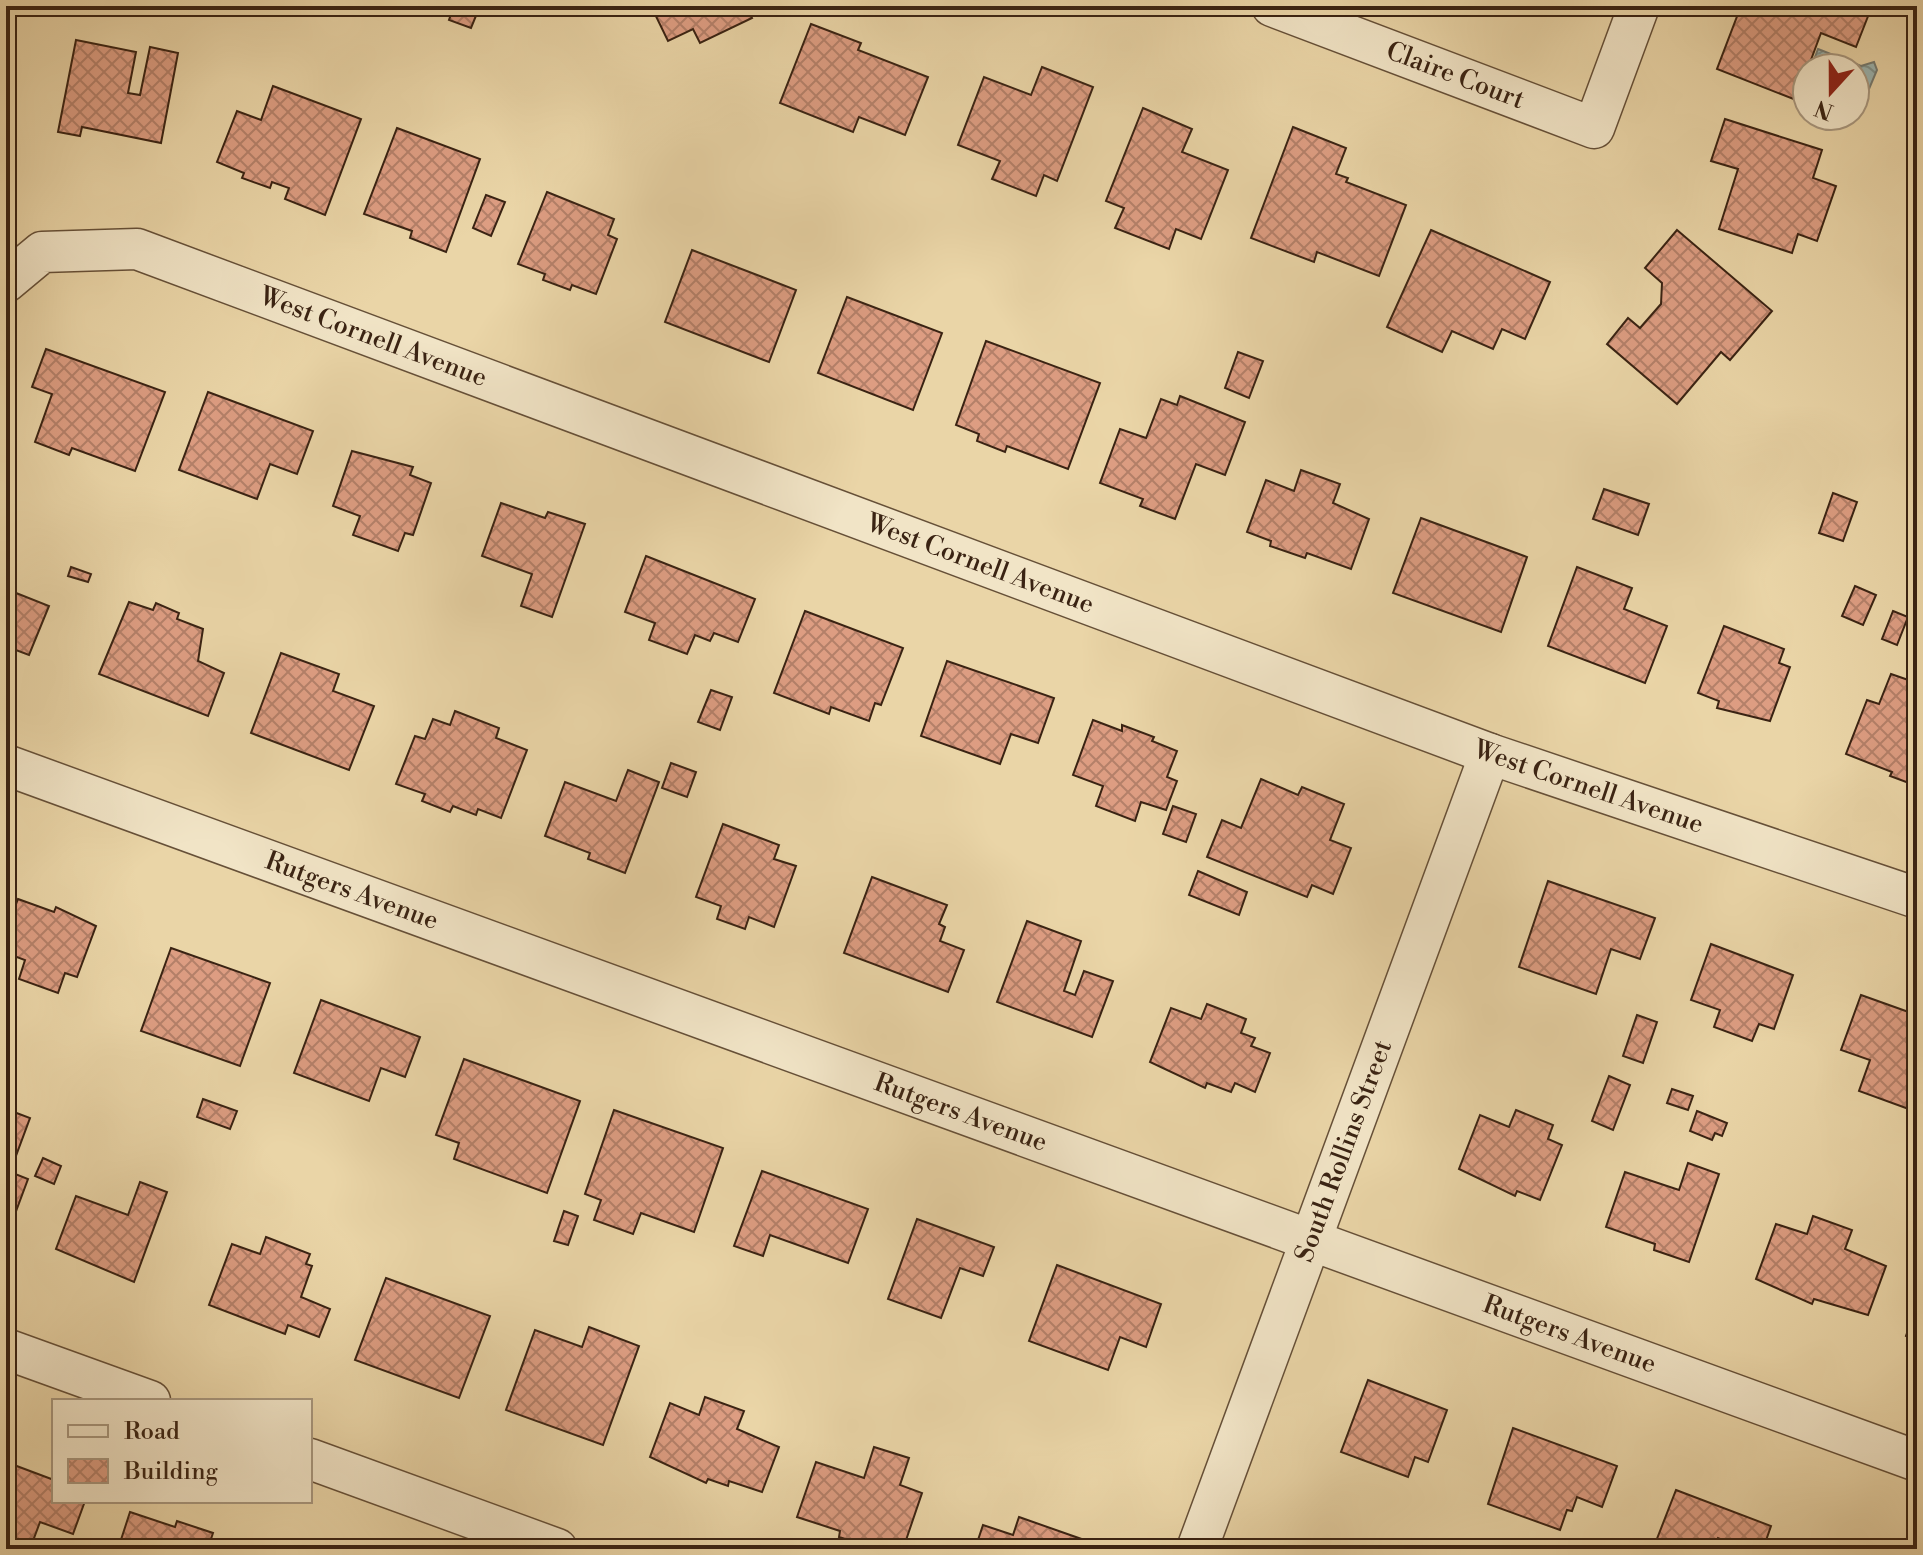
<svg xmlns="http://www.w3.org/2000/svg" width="1923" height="1555" viewBox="0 0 1923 1555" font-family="'Libre Bodoni',serif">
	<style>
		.water { fill: url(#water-waves); stroke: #757b72; stroke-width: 2 }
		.building { fill: url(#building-cross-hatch); stroke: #3a2313; stroke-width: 2 }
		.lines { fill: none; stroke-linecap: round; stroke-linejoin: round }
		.lane-casing { stroke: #665038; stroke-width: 23 }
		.street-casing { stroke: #665038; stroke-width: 43 }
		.lane { stroke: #f1e4c6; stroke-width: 20 }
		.street { stroke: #f1e4c6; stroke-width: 40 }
		.labels { text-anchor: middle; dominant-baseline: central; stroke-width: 8; stroke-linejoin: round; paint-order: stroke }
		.street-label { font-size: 26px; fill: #3a2313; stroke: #f1e4c6 }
	</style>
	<defs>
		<pattern id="water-waves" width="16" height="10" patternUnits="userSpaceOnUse" patternTransform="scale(2)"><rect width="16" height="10" fill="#9cb6b2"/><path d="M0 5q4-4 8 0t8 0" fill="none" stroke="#809490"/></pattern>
		<pattern id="building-cross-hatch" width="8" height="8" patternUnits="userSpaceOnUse" patternTransform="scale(2)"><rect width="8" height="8" fill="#dd9d82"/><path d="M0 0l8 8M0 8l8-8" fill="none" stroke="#b48069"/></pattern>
	</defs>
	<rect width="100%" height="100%" fill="#ead5a7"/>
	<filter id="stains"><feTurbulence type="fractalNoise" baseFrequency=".0025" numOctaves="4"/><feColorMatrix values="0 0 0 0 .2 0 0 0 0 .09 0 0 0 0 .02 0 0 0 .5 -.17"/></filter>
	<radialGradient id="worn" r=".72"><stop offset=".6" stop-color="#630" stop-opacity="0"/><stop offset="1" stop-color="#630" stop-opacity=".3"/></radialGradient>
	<!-- water -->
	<path class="water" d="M1818,49l43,17 13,-4 3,8 -16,38 -6,2v-42h-44z"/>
	<!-- building -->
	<g class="building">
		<path d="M454,6h26l-9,22 -22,-8z"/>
		<path d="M651,6h95l6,12 -52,25 -7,-14 -25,12z"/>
		<path d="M1741,6h131l-16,41 -35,-14 -25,67 -79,-31z"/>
		<path d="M811,24l50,19 -3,7 70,27 -23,58 -46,-18 -6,15 -73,-29z"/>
		<path d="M76,40l60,12 -8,41 12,2 10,-48 28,6 -17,90 -79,-16 -2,9 -22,-4z"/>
		<path d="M1042,67l51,20 -36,94 -13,-6 -8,21 -44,-17 8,-18 -42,-16 26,-68 47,18z"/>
		<path d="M273,86l88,33 -36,96 -40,-16 4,-11 -17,-6 -2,6 -28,-10 2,-5 -27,-11 20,-51 24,9z"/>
		<path d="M1143,108l49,21 -10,23 46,18 -27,69 -25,-10 -7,20 -54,-21 9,-20 -18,-7z"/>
		<path d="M1725,119l97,31 -9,28 23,8 -19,55 -19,-7 -6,19 -73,-24 19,-60 -27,-8z"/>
		<path d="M1293,127l53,21 -10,26 12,4 -2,4 60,23 -27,71 -62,-24 -3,10 -63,-24z"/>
		<path d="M397,128l83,31 -34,93 -36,-14 2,-7 -48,-17z"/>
		<path d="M547,192l67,27 -6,16 9,4 -21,55 -24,-9 -2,5 -27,-10 2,-6 -27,-10z"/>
		<path d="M486,195l19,7 -14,34 -18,-8z"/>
		<path d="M1431,230l119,52 -25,57 -23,-10 -9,20 -41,-18 -10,21 -55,-25z"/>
		<path d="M1677,230l95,81 -42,49 -9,-8 -44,52 -70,-60 21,-26 12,10 21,-24 1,-21 -17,-15z"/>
		<path d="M692,250l104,40 -27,72 -104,-40z"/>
		<path d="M847,297l95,36 -29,77 -95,-37z"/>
		<path d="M986,341l114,42 -32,86 -61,-23 -2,6 -28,-11 2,-7 -23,-9z"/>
		<path d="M46,349l119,43 -30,79 -63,-23 -3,7 -34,-13 17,-48 -20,-7z"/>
		<path d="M1238,352l25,9 -14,37 -24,-10z"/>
		<path d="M208,392l105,39 -16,43 -27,-10 -13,35 -78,-29z"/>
		<path d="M1180,396l65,26 -20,53 -29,-11 -21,55 -35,-13 3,-7 -43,-16 20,-54 26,9 15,-39 16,6z"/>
		<path d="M352,451l61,16 -3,8 21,8 -18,52 -8,-2 -7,18 -45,-16 7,-19 -27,-10z"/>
		<path d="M1301,470l39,14 -7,19 36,16 -18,50 -44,-16 -2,5 -35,-12 1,-5 -24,-9 19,-52 28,11z"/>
		<path d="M1604,489l45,15 -11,31 -45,-16z"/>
		<path d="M1833,493l24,9 -14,39 -24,-8z"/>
		<path d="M501,503l44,15 3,-6 37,12 -33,93 -31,-11 11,-32 -50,-18z"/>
		<path d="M1421,518l106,39 -26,75 -108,-39z"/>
		<path d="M646,556l109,43 -17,43 -24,-9 -4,8 -15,-6 -8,19 -38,-14 6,-17 -30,-11z"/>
		<path d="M71,567l20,7 -3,8 -20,-6z"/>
		<path d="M1577,567l55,21 -8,21 43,17 -22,57 -97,-37z"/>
		<path d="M1855,586l21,9 -13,30 -21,-9z"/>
		<path d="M6,589l43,17 -20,49 -21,-8 -2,5z"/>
		<path d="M129,602l24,8 3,-7 23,10 -2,6 26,10 -5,32 26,12 -16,43 -109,-42z"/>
		<path d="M805,611l98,37 -22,57 -6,-2 -6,18 -38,-14 -2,7 -55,-21z"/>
		<path d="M1893,611l15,6 -11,28 -15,-6z"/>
		<path d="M1724,626l60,23 -5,14 11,4 -20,54 -53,-13 2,-7 -21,-8z"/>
		<path d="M281,653l58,21 -6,17 41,15 -25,64 -98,-37z"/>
		<path d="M947,661l107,37 -16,45 -27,-9 -11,30 -79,-28z"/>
		<path d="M1891,674l26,9v103l-27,-10 2,-4 -46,-18 21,-54 12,4z"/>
		<path d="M711,690l21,7 -12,33 -22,-8z"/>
		<path d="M455,711l44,17 -3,10 31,12 -26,68 -23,-9 -2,6 -23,-9 -3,6 -28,-11 3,-7 -29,-10 19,-48 10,3 8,-20 17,6z"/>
		<path d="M1093,720l29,11v-6l32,12 -2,4 25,10 -10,26 10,4 -11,29 -25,-8 -6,19 -39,-15 7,-20 -30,-11z"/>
		<path d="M671,763l25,9 -9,25 -25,-9z"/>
		<path d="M628,770l31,12 -34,91 -37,-14 2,-6 -45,-17 20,-54 51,19z"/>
		<path d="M1261,779l37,16 4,-8 42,17 -14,36 21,8 -18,46 -21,-9 -5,12 -100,-40 15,-37 19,8z"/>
		<path d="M1173,806l23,8 -10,28 -23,-8z"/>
		<path d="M723,824l56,21 -5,14 22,7 -22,61 -25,-10 -4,12 -28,-10 4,-13 -25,-9z"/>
		<path d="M1198,871l49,21 -8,23 -50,-20z"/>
		<path d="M872,877l75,28 -8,19 6,3 -5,14 24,9 -16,42 -104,-39z"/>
		<path d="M1548,881l107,37 -15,41 -29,-10 -15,45 -77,-27z"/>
		<path d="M18,899l36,13 2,-5 40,19 -19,51 -12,-4 -7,20 -39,-14 6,-19 -19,-7v-23z"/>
		<path d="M1027,921l54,20 -17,50 11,4 9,-24 29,10 -21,56 -95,-35z"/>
		<path d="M1711,944l82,31 -19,54 -15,-5 -7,17 -38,-14 6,-17 -29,-10z"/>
		<path d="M171,948l99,35 -30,83 -99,-35z"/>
		<path d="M1861,995l56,20v97l-58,-21 11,-31 -29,-10z"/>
		<path d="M321,1000l99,37 -15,40 -24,-9 -12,33 -75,-28z"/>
		<path d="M1207,1004l39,15 -5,14 14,5 -4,8 19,7 -15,39 -20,-9 -4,9 -24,-9 -2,5 -55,-26 21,-54 30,11z"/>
		<path d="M1637,1015l20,7 -14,41 -20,-7z"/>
		<path d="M464,1059l116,42 -33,92 -93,-34 5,-16 -23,-8z"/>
		<path d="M1609,1076l21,9 -17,45 -21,-9z"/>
		<path d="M1672,1089l21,7 -5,14 -21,-7z"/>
		<path d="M203,1099l34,12 -7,18 -33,-12z"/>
		<path d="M6,1109l24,9 -20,54 18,7 -16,43 -6,-2z"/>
		<path d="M614,1110l109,38 -29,84 -53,-19 -8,21 -39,-14 7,-20 -16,-6z"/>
		<path d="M1516,1110l37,15 -5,14 14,6 -22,55 -23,-9 -2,5 -56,-27 21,-54 29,12z"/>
		<path d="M1697,1111l30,12 -5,13 -7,-3 -3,7 -22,-9z"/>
		<path d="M43,1158l18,8 -7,18 -19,-8z"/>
		<path d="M1688,1163l31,11 -30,88 -35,-12 1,-6 -49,-17 19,-55 54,18z"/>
		<path d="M762,1171l106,38 -20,54 -78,-28 -7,21 -29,-10z"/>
		<path d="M140,1182l27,10 -33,90 -78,-33 20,-53 52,19z"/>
		<path d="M564,1211l14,5 -10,29 -14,-4z"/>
		<path d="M1813,1216l39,14 -7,19 41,17 -18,49 -54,-16 -2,5 -56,-25 20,-55 31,10z"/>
		<path d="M917,1219l77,28 -11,29 -23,-8 -19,50 -53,-19z"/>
		<path d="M266,1237l44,17 -4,10 6,2 -11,31 29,12 -11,28 -31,-12 -3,9 -76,-29 23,-61 28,10z"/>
		<path d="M1057,1265l104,39 -15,43 -26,-10 -12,33 -79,-29z"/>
		<path d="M386,1278l104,38 -31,82 -104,-38z"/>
		<path d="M1917,1305v36l-11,-5z"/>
		<path d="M589,1327l50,19 -36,99 -97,-35 29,-80 47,17z"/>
		<path d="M1368,1380l79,30 -19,52 -13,-5 -7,20 -67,-25z"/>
		<path d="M705,1397l39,14 -7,18 42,18 -17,45 -33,-11 -1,5 -20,-7 -2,4 -56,-26 20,-54 29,12z"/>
		<path d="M1513,1428l104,38 -15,41 -25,-10 -5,14 -5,-1 -7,20 -72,-26z"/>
		<path d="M874,1447l35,11 -9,27 22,8 -19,56 -27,-9 -3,8 -34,-11 1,-6 -43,-14 19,-55 48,16z"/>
		<path d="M6,1462l48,18v21h31l-12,33 -33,-12 -10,27 -24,-3z"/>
		<path d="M1676,1490l95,36 -8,23h-33l2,-5 -14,-6 -4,11h-61z"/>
		<path d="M130,1512l45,15 2,-6 36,12 -3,9 22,7h-114z"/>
		<path d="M1019,1517l71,25 -2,7h-113l8,-24 30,10z"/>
	</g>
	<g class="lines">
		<!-- lane casing -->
		<g class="lane-casing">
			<path id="lane" d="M1915,1549l2,-4"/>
		</g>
		<!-- street casing -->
		<g class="street-casing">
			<g id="street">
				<path id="s1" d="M1272,6l322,122 45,-122"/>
				<path id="s2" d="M6,282l36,-30 95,-3 1353,505 427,144"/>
				<path id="s3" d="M6,765l1911,696"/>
				<path d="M6,1349l144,52"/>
				<path d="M310,1459l247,90"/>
				<path id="s4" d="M1197,1549l293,-795"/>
			</g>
		</g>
		<!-- lane -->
		<use href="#lane" class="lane"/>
		<!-- street -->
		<use href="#street" class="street"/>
	</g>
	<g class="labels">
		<!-- street labels -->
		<g class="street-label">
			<text stroke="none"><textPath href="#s1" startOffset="196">Claire Court</textPath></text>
			<text stroke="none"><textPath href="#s2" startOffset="394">West Cornell Avenue</textPath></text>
			<text stroke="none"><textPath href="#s2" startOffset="1042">West Cornell Avenue</textPath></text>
			<text stroke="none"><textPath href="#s2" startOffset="1690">West Cornell Avenue</textPath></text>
			<text stroke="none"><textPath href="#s3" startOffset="368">Rutgers Avenue</textPath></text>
			<text stroke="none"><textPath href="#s3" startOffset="1016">Rutgers Avenue</textPath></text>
			<text stroke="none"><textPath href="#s4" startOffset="424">South Rollins Street</textPath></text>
			<text stroke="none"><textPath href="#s3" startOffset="1664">Rutgers Avenue</textPath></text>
		</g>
	</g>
	<!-- margin -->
	<rect width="1923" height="1555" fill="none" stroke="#ead5a7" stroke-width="32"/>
	<rect x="8" y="8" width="1907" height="1539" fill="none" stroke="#3a2313" stroke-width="4"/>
	<rect x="16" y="16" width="1891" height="1523" fill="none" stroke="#3a2313" stroke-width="2"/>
	<!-- legend -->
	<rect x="52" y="1399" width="260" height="104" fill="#f1e4c6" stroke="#a8977e" stroke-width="2"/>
	<rect x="68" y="1425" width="40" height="12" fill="#f1e4c6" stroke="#a8977e" stroke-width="2"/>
	<text x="124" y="1439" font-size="24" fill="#3a2313">Road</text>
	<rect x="68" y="1459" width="40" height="24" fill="url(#building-cross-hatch)" stroke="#a8977e" stroke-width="2"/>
	<text x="124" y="1479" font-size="24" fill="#3a2313">Building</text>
	<!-- north arrow -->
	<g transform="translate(1831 92) rotate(201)"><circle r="38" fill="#f1e4c6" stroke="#a8977e" stroke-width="2"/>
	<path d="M0-6L14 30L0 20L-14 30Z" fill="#8f2418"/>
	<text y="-12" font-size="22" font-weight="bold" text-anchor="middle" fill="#3a2313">N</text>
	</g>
	<rect width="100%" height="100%" filter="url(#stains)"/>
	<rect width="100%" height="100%" fill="url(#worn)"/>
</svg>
